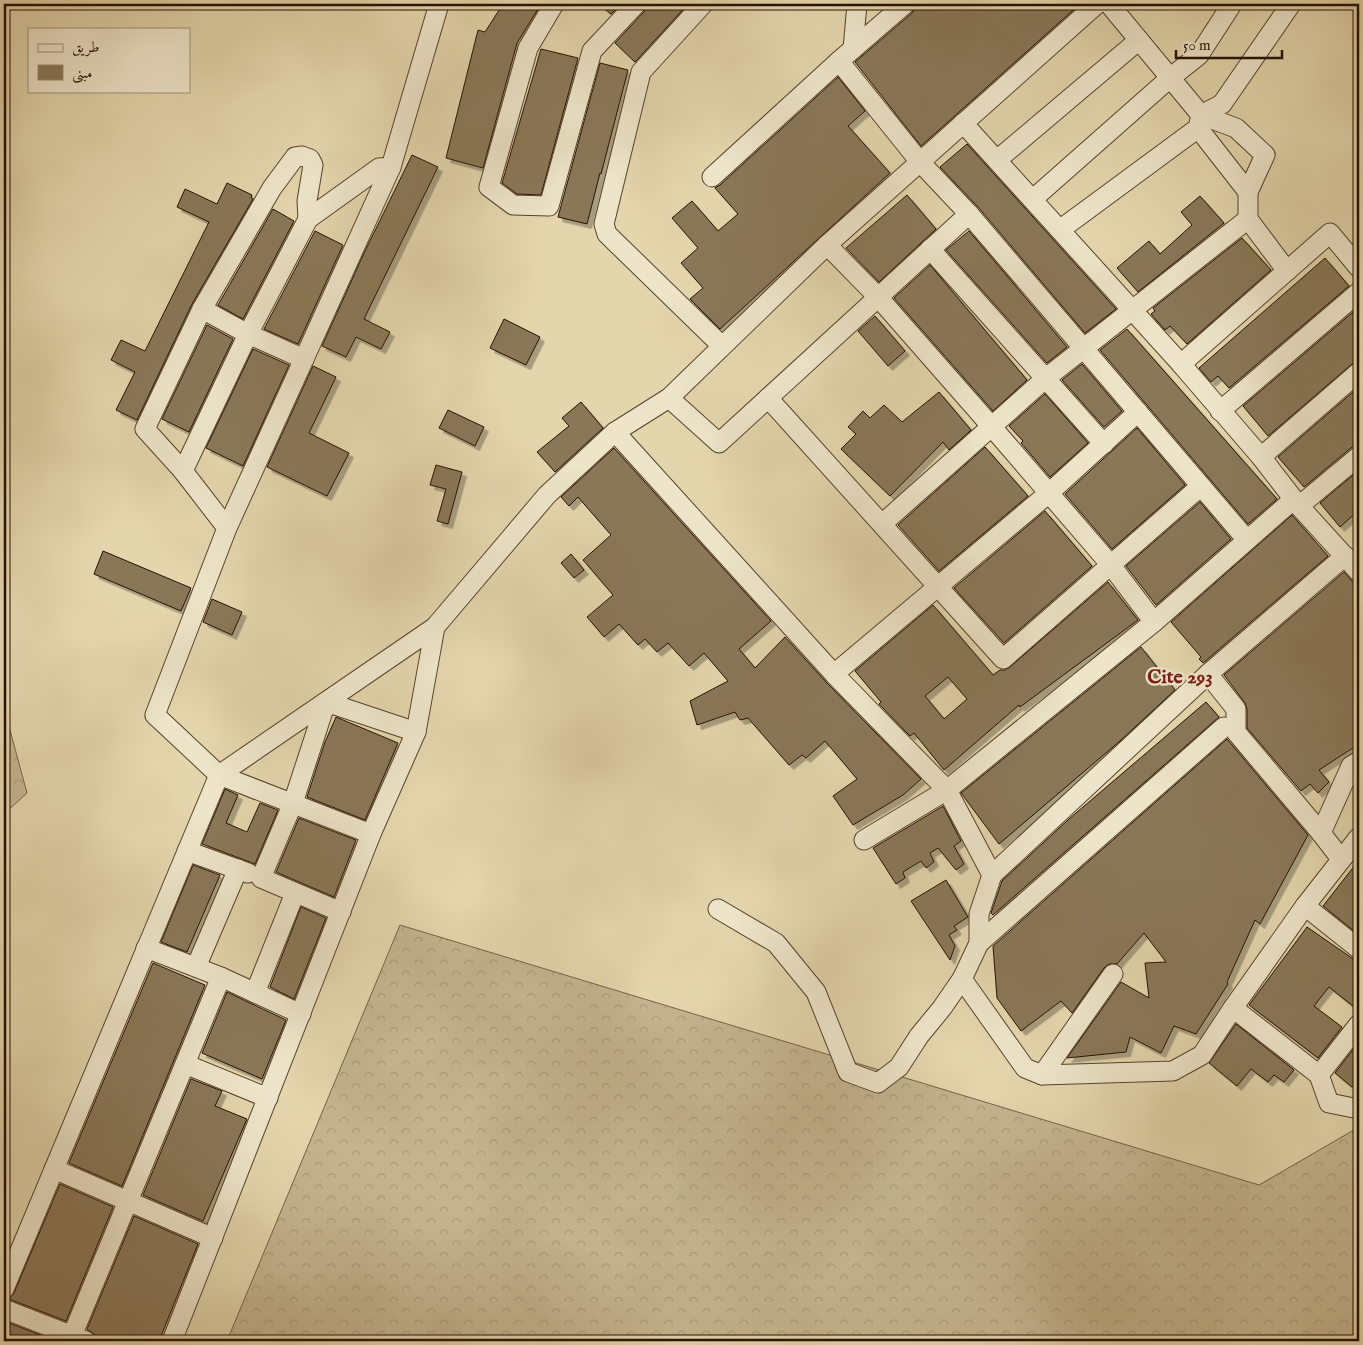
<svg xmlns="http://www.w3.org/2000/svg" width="1363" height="1345" viewBox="0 0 1363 1345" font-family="'IM FELL English',Amiri,serif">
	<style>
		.forest { fill: url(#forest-crowns); stroke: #756248 }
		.building { fill: #897759; stroke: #271100; fill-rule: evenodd; filter: url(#shadow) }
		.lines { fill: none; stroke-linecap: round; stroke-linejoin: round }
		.minor-casing { stroke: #56422b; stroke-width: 21 }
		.minor { stroke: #ede4c9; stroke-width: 19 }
		.labels { text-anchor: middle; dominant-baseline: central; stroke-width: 4.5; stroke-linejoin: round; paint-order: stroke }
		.neighbourhood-label { font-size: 20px; font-weight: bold; fill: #7a1f14; stroke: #ede4c9 }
	</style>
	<defs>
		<pattern id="forest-crowns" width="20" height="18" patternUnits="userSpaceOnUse" patternTransform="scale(1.25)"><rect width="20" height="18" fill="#c3b48f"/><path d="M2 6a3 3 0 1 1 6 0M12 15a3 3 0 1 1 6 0" fill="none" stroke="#a89a7a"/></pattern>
		<filter id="shadow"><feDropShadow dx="4.5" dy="4.5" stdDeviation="0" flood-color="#0004"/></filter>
	</defs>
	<rect width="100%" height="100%" fill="#e3d5ac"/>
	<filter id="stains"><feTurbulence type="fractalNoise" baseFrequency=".004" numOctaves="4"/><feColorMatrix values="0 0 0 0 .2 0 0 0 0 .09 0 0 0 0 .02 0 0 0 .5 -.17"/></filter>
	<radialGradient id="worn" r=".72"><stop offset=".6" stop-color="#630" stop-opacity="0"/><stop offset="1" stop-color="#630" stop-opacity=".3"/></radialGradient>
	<!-- forest -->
	<g class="forest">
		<path d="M4,708l23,85 -23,21z"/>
		<path d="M400,925l859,260 100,-58v214h-1132z"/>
	</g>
	<!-- building -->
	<g class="building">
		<path d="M503,4h38l-24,39 -34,125 -37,-10 32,-128 7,2z"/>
		<path d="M599,4h22l-10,10z"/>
		<path d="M647,4h41l-53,58 -20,-19 29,-31z"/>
		<path d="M916,4h164l-159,142 -66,-84 57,-49z"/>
		<path d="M541,49l37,9 -37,137 -24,-1 -15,-11z"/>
		<path d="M600,63l28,7 -27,104 -1,-1 -13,51 -29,-7z"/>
		<path d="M838,77l27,34 -17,15 42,47 -170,156 -30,-30 13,-11 -22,-25 17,-15 -26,-30 20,-17 26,30 20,-17 -23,-26 5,-3z"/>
		<path d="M967,144l149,165 -31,24 -107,-126 -38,-40z"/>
		<path d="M412,155l26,12 -74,152 26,13 -9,17 -25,-12 -10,20 -24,-11 43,-95z"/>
		<path d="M227,183l25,12 -1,3 2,1 -61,105 -55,116 -21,-10 19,-38 -24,-12 10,-20 24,11 64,-129 -32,-15 8,-18 32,15z"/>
		<path d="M907,195l29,34 -57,53 -33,-34z"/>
		<path d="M1200,196l24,27 -86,69 -21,-24 32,-27 11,13 32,-29 -11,-13z"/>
		<path d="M273,209l21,12 -51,98 -25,-14z"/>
		<path d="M315,231l28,14 -45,99 -34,-15z"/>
		<path d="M969,231l98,116 -20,16 -101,-113z"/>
		<path d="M1242,238l29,32 -84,74 -17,-18 -5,4 -14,-16 4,-3 -2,-3z"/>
		<path d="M1325,258l24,28 -120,102 -11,-12 -7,6 -12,-14z"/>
		<path d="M930,265l97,115 -34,31 -99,-113z"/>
		<path d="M1359,307v54l-7,3 -84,72 -25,-30z"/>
		<path d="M875,316l30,35 -17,15 -30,-35z"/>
		<path d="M504,319l36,18 -14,28 -36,-17z"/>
		<path d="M207,325l26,14 -44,93 -27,-13z"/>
		<path d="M1127,329l150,170 -29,25 -148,-174z"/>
		<path d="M253,349l36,16 -46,101 -37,-18z"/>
		<path d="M1082,364l40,47 -18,16 -42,-47z"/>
		<path d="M313,366l23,11 -27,56 40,20 -22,43 -60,-29z"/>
		<path d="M1359,387v58l-7,2 -48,40 -26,-30z"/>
		<path d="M939,392l32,38 -22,20 -6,-8 -53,54 -49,-47 15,-15 -8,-7 15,-16 7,7 14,-13 18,17z"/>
		<path d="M1045,394l43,49 -38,34 -29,-34 2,-2 -14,-15z"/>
		<path d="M581,402l22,26 -48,44 -18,-20 32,-26 -7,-8z"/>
		<path d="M448,410l36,17 -9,19 -36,-18z"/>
		<path d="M1137,428l48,57 -73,64 -47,-55z"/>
		<path d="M985,447l43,49 -89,75 -41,-46z"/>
		<path d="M614,448l157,173 -32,28 16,19 30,-31 41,45 95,97 -18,16 -50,30 -20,-29 24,-17 -32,-38 -19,17 -4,-3 -13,10 -41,-47 -8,2 -5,-8 -38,13 -7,-24 38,-20 -24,-28 -15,13 -21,-23 -11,9 -12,-13 -7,6 -19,-21 -15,13 -17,-20 26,-22 -30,-35 28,-25 -33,-38 -9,9 -8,-9z"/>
		<path d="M436,465l26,7 -14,52 -11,-3 9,-32 -16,-4z"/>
		<path d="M1359,470v40l-19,17 -20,-24z"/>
		<path d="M1200,502l31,37 -75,66 -30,-39z"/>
		<path d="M1045,511l47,55 -88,77 -50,-55z"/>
		<path d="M1292,515l36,41 -125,107 -4,-4 2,-2 -30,-35z"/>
		<path d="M103,551l88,37 -10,23 -87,-37z"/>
		<path d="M571,554l13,16 -10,8 -13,-15z"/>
		<path d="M1344,572l15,17v155l-40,26 10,12 -11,11 -8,-9 -9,7 -54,-63v-19l-2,-6 -21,-28z"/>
		<path d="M1108,582l30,38 -118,87 -1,-2 -75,65 -30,-37 -4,3 -31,-32 2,-2 -26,-31 78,-66 60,70 7,-5h5l5,-3zM948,677l19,22 -23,20 -19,-23z"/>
		<path d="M212,599l30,13 -10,23 -29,-13z"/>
		<path d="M1141,647l34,43 -55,51 -121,103 -38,-51z"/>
		<path d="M1206,702l13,15 -226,198 -2,-2 11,-32 67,-62z"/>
		<path d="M336,717l62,26 -33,77 -58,-23 18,-55z"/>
		<path d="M1227,739l81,96 -48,89 -5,-4 -28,62 1,2 -32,50 -22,-8 -13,27 -31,-16 -4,15 -59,6 54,-76 28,16 -4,-35 21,-1 -22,-29 -27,31h-8l-5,4 -32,45 -11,-12 -40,30 -24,-33 -4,-52z"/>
		<path d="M225,789l13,6 -12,28 21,9 13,-29 18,7 -23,54 -53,-20z"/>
		<path d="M943,806l18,35 -7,5 10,18 -8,6 -18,-22 -8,5 4,9 -8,6 -5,-7 -18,11 2,6 -9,6 -23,-36z"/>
		<path d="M299,818l57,22 -22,57 -58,-25z"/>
		<path d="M1359,860v75l-36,-29z"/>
		<path d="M193,865l27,10 -33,77 -26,-10z"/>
		<path d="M946,880l22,37 -14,9 3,4 -8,5 6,11 -5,14 -39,-59z"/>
		<path d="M301,907l25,11 -32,81 -24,-12z"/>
		<path d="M1307,927l52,36v48l-30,-24 -15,19 28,21 -24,31 -69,-53z"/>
		<path d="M153,963l52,22 -83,201 -53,-23z"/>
		<path d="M227,992l59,28 -24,59 -60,-26z"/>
		<path d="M1236,1024l58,46 -10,12 -10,-7 -6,7 -17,-13 -14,17 -28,-23z"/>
		<path d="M1359,1042v36l-7,9 -17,-14z"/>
		<path d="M191,1079l31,12 -7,15 32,13 -44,102 -60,-26z"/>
		<path d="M60,1184l53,23 -47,114 -57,-22 5,-6z"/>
		<path d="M134,1216l64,28 -39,97h-62l-3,-7 -7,-5z"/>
		<path d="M4,1321l52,20h-52z"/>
	</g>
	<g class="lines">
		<!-- minor casing -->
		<g class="minor-casing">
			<g id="minor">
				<path d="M554,4l-26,44 -39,139 24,18 36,1 43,-155 44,-47"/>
				<path d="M703,4l-62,68 -37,152 3,10 115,112"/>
				<path d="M853,49l4,-45"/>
				<path d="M839,61l81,101 49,52 278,326"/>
				<path d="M1201,115l21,-11 69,-100"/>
				<path d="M1201,115l35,13 29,27 -17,37"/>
				<path d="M963,123l218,241 80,93 38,49 60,66"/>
				<path d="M997,160l142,-120"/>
				<path d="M712,177l127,-116 66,-57"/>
				<path d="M1033,199l137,-121 29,-23 33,-51"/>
				<path d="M1248,219l39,52"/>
				<path d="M1061,229l137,-101 3,-13 -92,-111"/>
				<path d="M827,245l51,52 114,130 118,137 44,58"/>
				<path d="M930,249l174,195"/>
				<path d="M202,309l46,25 56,25 87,-192"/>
				<path d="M304,359l-77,169 -72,187 64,60 152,59"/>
				<path d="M1181,364l149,-131 29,35"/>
				<path d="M669,398l50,45 250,-229"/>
				<path d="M768,398l235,261 198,-173"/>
				<path d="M1220,411l139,-119"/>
				<path d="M615,432l219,242 113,116 45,85 -13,39v29l-17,36 63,89 17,7 131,-4 29,-16 31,-47 72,-102 54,-69"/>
				<path d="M1261,457l98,-85"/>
				<path d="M183,471l65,-137 60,-115 71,-51 12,-1 48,-163"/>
				<path d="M1299,506l60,-50"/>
				<path d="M882,524l164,-146 202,-159v-27l-50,-64"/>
				<path d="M227,528l-44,-57 -38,-42 57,-120 70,-121 23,-31 7,-1 8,3 3,6 -6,36 1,18"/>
				<path d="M834,674l215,-181 89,-81"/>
				<path d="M1208,674l28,35v23l85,101 20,26"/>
				<path d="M1321,833l30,-67 8,-5"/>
				<path d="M864,840l83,-50 207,-168 140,-123"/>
				<path d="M187,851l61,22"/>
				<path d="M992,875l216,-201 137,-118"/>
				<path d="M1305,906l54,43"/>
				<path d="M718,909l58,34 40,49 32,80 30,11 21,-16 20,-31 23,-28 20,-29"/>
				<path d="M341,912l-80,-34 32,-75 33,-101 90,30"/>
				<path d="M979,943l245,-216"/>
				<path d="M146,948l75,29 80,37"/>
				<path d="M196,967l42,-98"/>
				<path d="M255,993l40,-100"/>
				<path d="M1233,1008l86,67 10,28 30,6"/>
				<path d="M185,1064l83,34"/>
				<path d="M1042,1075l71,-101"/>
				<path d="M1319,1075l40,-51"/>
				<path d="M54,1169l159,69"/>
				<path d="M4,1289l215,-514 216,-148 112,-132 68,-63 54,-34 158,-153 270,-241"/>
				<path d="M4,1309l82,32"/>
				<path d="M72,1336l149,-359"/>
				<path d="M172,1341l199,-507 45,-102 19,-105"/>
			</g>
		</g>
		<!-- minor -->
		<use href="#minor" class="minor"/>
	</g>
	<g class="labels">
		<!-- neighbourhood labels -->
		<g class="neighbourhood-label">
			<text x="1180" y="677">Cite 293</text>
		</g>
	</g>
	<!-- margin -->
	<rect width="1363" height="1345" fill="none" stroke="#e3d5ac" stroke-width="20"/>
	<rect x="5" y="5" width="1353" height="1335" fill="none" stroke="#271100" stroke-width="2.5"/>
	<rect x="10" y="10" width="1343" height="1325" fill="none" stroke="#271100"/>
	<!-- legend -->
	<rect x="28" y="28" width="162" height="65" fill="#ede4c9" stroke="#9e9079"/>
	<rect x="38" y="44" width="25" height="8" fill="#ede4c9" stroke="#9e9079"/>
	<text x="72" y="52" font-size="15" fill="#271100">طريق</text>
	<rect x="38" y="65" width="25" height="15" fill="#897759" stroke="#9e9079"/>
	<text x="72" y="78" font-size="15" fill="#271100">مبنى</text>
	<!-- scale -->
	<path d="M1176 50v8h106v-8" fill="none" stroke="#271100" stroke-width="2.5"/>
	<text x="1183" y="50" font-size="15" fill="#271100" stroke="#ede4c9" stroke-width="4" paint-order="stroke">50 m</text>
	<rect width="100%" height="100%" filter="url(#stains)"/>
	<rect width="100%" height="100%" fill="url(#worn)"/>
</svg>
